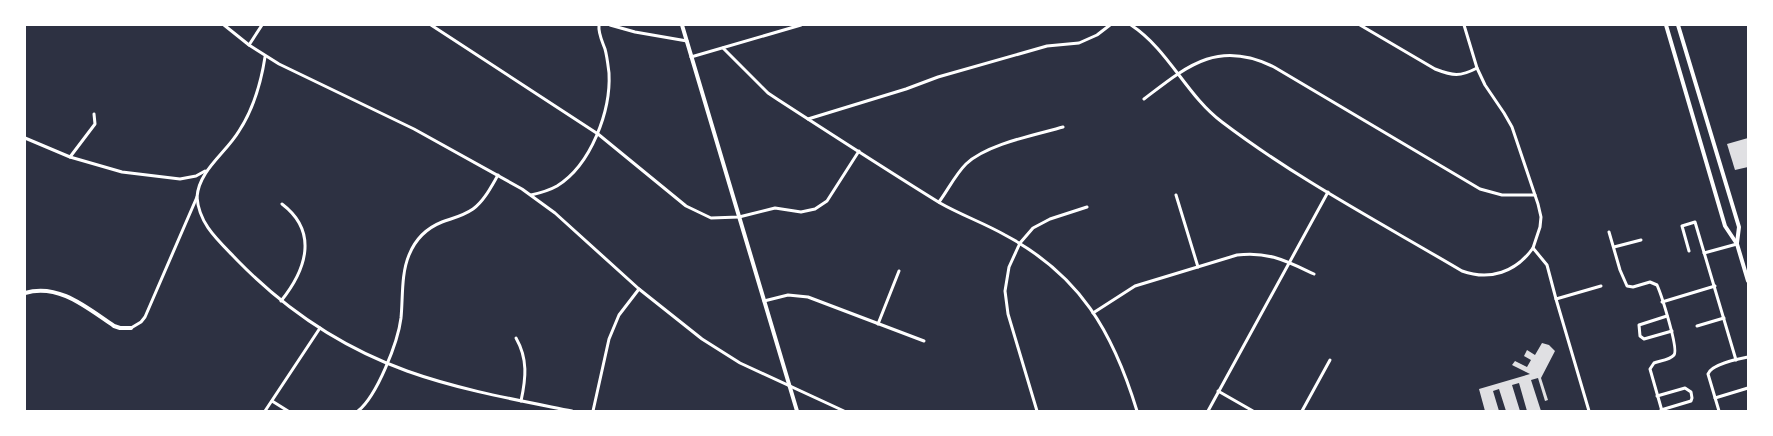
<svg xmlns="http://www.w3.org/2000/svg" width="1773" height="436" viewBox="0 0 1773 436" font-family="Signika,sans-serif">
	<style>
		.building { fill: #e0e0e3 }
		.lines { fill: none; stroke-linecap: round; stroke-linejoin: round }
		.minor { stroke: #fff; stroke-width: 3 }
		.tertiary { stroke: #fff; stroke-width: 4 }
	</style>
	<rect width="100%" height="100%" fill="#2d3142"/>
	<!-- building -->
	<g class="building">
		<path d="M1748,138v29l-13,3 -8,-26z"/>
		<path d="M1542,343l7,2 6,6 -14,27 7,22 -3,1 -7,-23 -7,2 10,31h-14l-8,-28 -7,2 8,26h-14l-7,-22 -6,2 6,20h-14l-6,-22 51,-15 -18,-9 3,-4 12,6 4,-7 -7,-4 3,-6 8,5z"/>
	</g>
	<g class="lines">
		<!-- minor -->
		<g class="minor">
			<path d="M224,25l25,20 30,19 135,65 108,60 33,24 84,76 63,50 38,24 104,48"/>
			<path d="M431,25l167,109 88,72 25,12 28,-1 36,-9 26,4 14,-3 12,-8 32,-50"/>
			<path d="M610,25l25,7 52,9"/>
			<path d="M1131,25c38,25 55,70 91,97 75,57 159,101 240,149 28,10 54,1 71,-23"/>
			<path d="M1360,25l75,44c18,7 25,8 42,-1"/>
			<path d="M1464,25l13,43 8,17 19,28 8,14 26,77 3,13 -1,10 -7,21 14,17 9,34 33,112"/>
			<path d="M249,45l13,-20"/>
			<path d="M723,48l45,45 9,6c54,35 108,70 163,104 21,12 44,20 65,32 75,40 108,97 132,176"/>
			<path d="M691,57l110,-32"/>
			<path d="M1144,99c43,-33 74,-60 130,-32l206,122 22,6h33"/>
			<path d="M808,119l98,-30 32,-12 109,-31 32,-3 18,-8 13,-10"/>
			<path d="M25,138l45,19 52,15 58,7 16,-3 9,-5"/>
			<path d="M70,157l25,-33 -1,-10"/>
			<path d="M531,195c9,-2 19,-5 26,-9 34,-21 54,-75 52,-113 -1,-8 -2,-17 -4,-24 -3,-8 -7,-16 -6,-24"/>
			<path d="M1176,195l22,72"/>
			<path d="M197,197c2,28 22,44 41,64 48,49 105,87 169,110 53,19 110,29 165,40"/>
			<path d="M939,202c9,-12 16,-27 27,-38 21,-20 69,-29 97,-37"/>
			<path d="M1609,232l11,38 7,16 6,1 17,-5 7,3c4,9 22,64 17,70 -4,5 -15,6 -20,8l-4,6 12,42"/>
			<path d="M1614,247l27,-7"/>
			<path d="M1689,251l-7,-25 13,-4 41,138"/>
			<path d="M1704,253l33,-9"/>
			<path d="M1556,299l45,-13"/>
			<path d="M281,301c25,-31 38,-69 1,-97"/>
			<path d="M764,301l24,-6 20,2 116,44"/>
			<path d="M1662,302l53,-16"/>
			<path d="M1093,313l42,-27 102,-31c31,-4 49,6 77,19"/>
			<path d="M1667,316l-28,9 1,11 4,3 28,-8"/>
			<path d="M878,324l21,-53"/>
			<path d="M1697,326l27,-8"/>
			<path d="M131,328l10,-6 4,-5 52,-120c2,-27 29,-44 42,-66 15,-23 22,-48 26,-74"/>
			<path d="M516,338c12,21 10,40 5,63"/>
			<path d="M1218,391l35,20"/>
			<path d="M1657,396l28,-8 6,4 1,6 -1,3 -30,9"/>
			<path d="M1715,398l33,-10"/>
			<path d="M272,401l16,10"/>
			<path d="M265,411l55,-83"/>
			<path d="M358,411c19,-15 40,-69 43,-93 2,-20 0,-44 8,-63 6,-15 18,-27 33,-33 11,-4 21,-6 31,-13 11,-8 18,-22 25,-34"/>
			<path d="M593,411l16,-72 10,-24 20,-26"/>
			<path d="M1037,411l-29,-97 -3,-23 4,-24 11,-24 13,-15 17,-9 37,-12"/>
			<path d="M1208,411l120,-219"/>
			<path d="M1302,411l28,-51"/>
			<path d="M1719,411l-11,-37c3,-10 30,-15 40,-17"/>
		</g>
		<!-- tertiary -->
		<g class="tertiary">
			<path d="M682,25l115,386"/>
			<path d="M1666,25l59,201 12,18 11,37"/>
			<path d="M1678,25l61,202 -2,16"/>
			<path d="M25,293c34,-10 62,15 89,33l6,2h11"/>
		</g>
	</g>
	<!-- border -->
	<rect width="1773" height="436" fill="none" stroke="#ffffff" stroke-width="52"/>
</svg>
